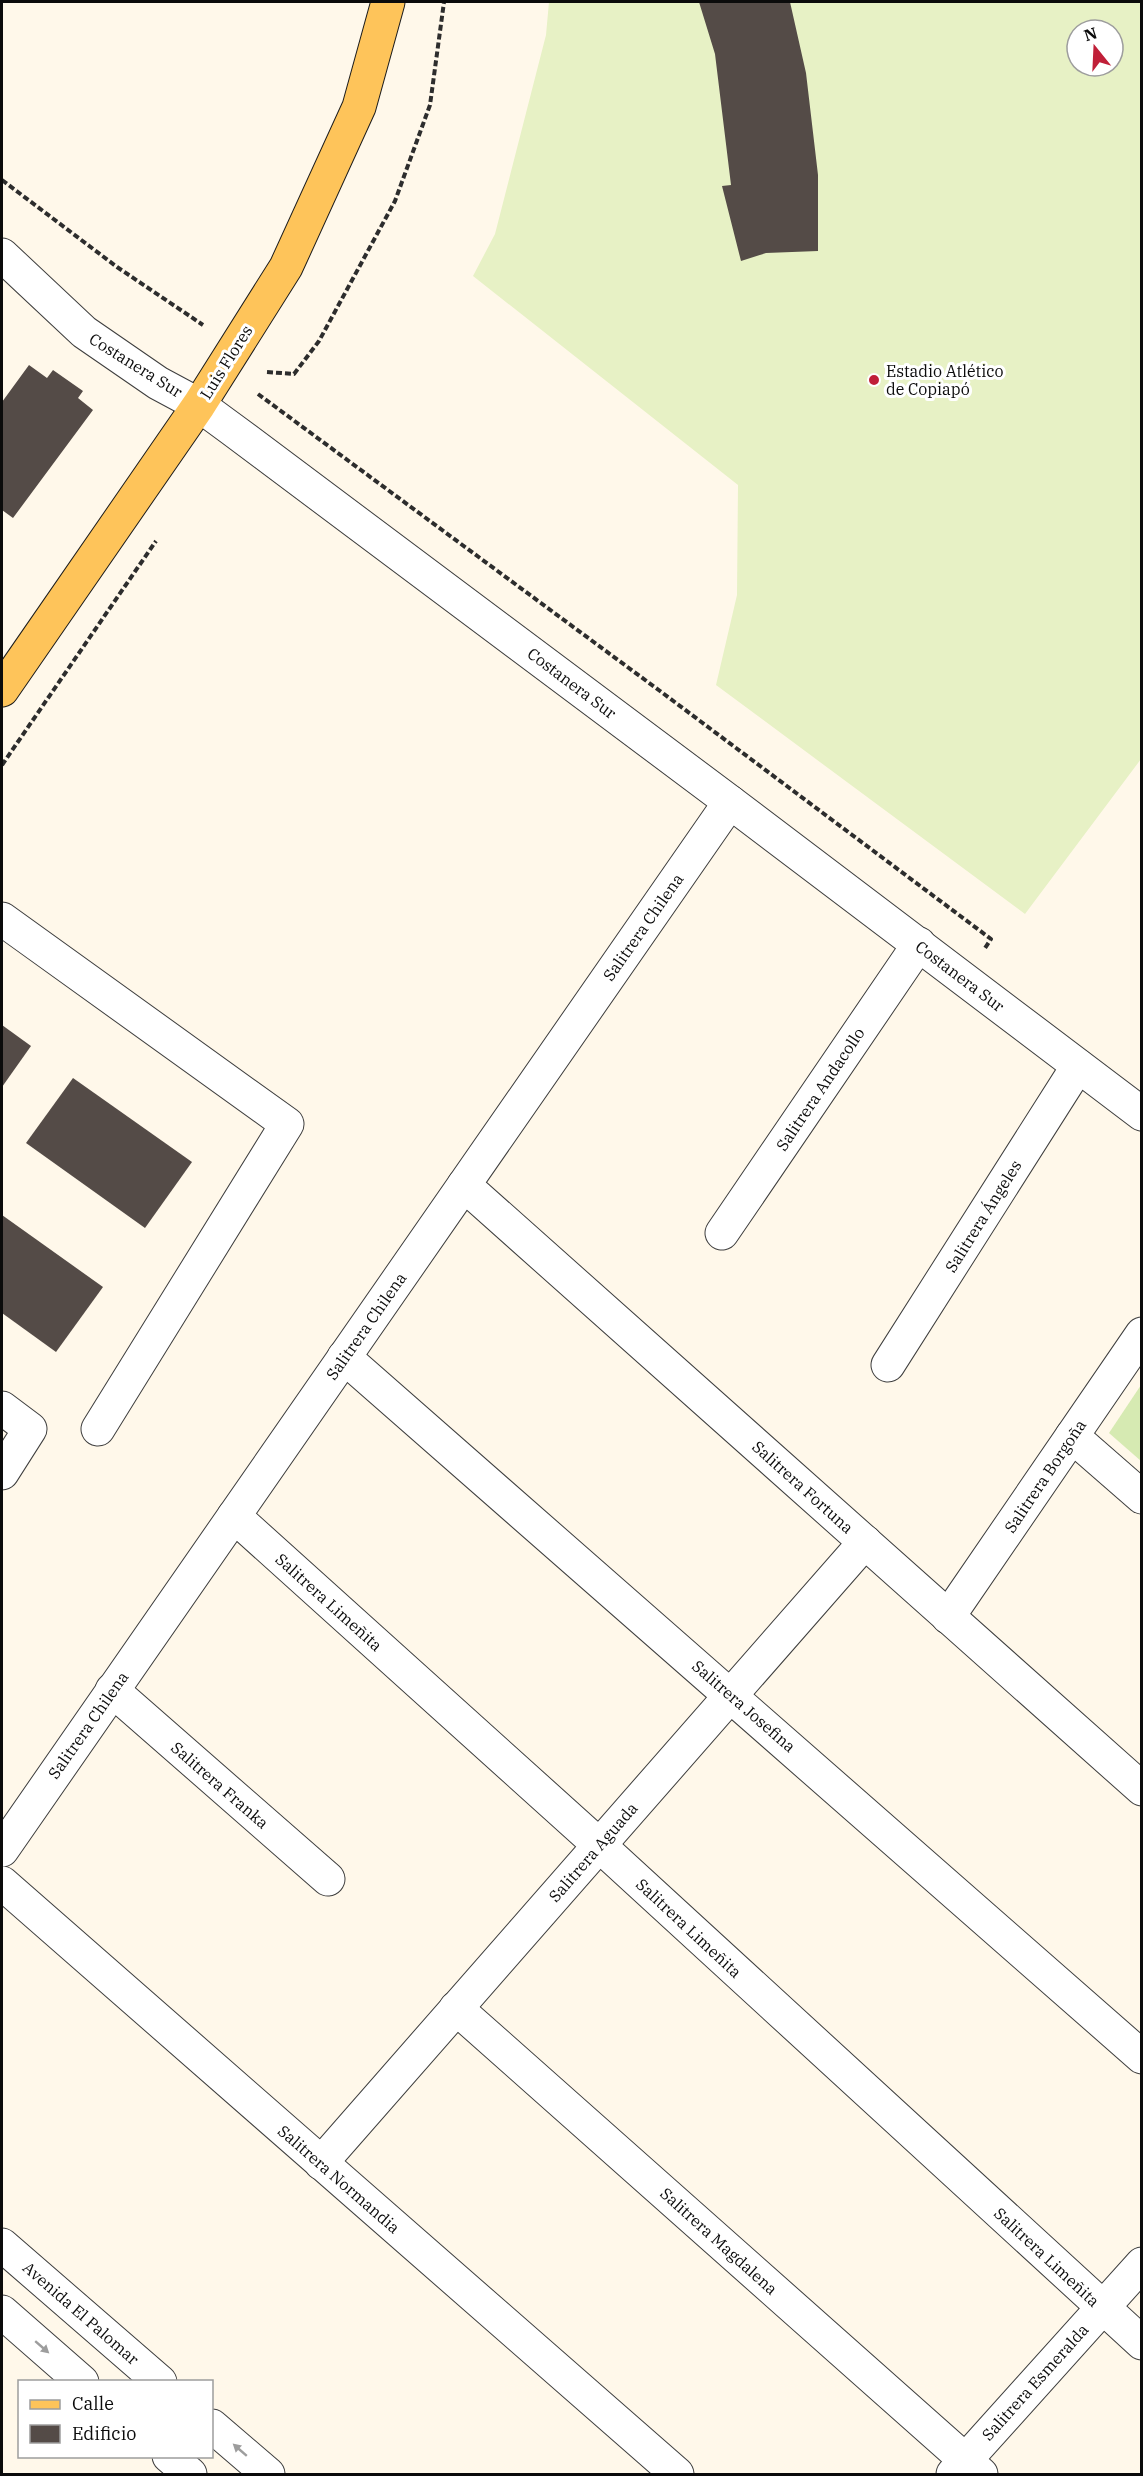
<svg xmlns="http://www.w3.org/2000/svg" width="1143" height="2476" viewBox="0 0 1143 2476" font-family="'IBM Plex Serif',serif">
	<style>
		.green { fill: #d6eab2 }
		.pitch { fill: #e7f1c5; fill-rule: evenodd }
		.building { fill: #544b47 }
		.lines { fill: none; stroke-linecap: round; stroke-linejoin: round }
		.minor-casing { stroke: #3e3e3e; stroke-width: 35 }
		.major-casing { stroke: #1c1c1c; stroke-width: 35 }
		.path { stroke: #2d2d2d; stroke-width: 4; stroke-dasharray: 6 3; stroke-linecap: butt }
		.minor { stroke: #fff; stroke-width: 33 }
		.major { stroke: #fec45a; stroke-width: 33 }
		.oneway { fill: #9d9d9d }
		.poi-dot { fill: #c01f38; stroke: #fff; stroke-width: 2 }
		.labels { text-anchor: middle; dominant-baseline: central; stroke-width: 6; stroke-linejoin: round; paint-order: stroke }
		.street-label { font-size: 16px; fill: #0b0b0b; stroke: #fff }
		.poi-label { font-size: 16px; fill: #0b0b0b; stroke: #fff; text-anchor: start }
	</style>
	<rect width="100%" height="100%" fill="#fff8ea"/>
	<!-- green -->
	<path class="green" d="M1141,1385v76l-32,-28z"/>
	<!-- pitch -->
	<path class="pitch" d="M549,2h592v757l-116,155 -309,-229 21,-90 1,-110 -265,-209 22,-42 51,-199zM1077,30h36v36h-36z"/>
	<!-- building -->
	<g class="building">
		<path d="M699,2h91l16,71 12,102v76l-52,2 -25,8 -19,-75 9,-1 -16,-131z"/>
		<path d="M29,365l18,13 6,-8 30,21 -5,7 15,12 -80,108 -11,-8v-108z"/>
		<path d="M2,1025l29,21 -29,41z"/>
		<path d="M73,1078l119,84 -47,66 -119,-85z"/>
		<path d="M2,1215l101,72 -47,65 -54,-39z"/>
	</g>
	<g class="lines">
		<!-- minor casing -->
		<g class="minor-casing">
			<g id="minor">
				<path d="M2,255l82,77 74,51 41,22 34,25 497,372 412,312"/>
				<path d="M2,919l285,205 -189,305"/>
				<path d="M464,1185l678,604"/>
				<path d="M722,1233l197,-289"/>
				<path d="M344,1357l798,700"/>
				<path d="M888,1365l190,-299"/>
				<path d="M2,1408l28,21 -28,44"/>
				<path d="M1072,1436l70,61"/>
				<path d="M234,1516l365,329 543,498"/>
				<path d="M948,1617l194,-283"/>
				<path d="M112,1690l216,189"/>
				<path d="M2,1850l728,-1048"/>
				<path d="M2,1883l675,591"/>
				<path d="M456,2008l525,466"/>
				<path d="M321,2163l544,-621"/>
				<path d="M2,2245l158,137"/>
				<path d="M2,2312l80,70"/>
				<path d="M212,2426l56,48"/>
				<path d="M169,2456l21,18"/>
				<path d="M953,2474l189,-210"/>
			</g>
		</g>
		<!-- major casing -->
		<g class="major-casing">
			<path id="major" d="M2,690l197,-285 87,-138 73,-160 29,-105"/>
		</g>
		<!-- path -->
		<g class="path">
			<path d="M2,180l115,87 86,58"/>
			<path d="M267,372l27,2 25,-33 76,-140 35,-96 14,-103"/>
			<path d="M258,394l402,297 331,248 -6,9"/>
			<path d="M2,765l154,-224"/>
		</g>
		<!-- minor -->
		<use href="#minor" class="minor"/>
		<!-- major -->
		<use href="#major" class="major"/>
	</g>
	<!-- one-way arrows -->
	<defs><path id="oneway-solid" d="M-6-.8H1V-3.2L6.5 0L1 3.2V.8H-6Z" transform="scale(1.5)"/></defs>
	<g class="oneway">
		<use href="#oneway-solid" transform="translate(42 2347) rotate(41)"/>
		<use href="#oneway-solid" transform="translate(240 2450) rotate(-139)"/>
	</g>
	<!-- markers -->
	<circle class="poi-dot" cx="874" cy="380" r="6"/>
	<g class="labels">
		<!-- street labels -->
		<g class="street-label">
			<text transform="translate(226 362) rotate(-58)">Luis Flores</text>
			<text transform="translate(136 365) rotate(32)">Costanera Sur</text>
			<text transform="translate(572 683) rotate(37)">Costanera Sur</text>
			<text transform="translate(643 927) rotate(-55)">Salitrera Chilena</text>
			<text transform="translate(960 976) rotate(37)">Costanera Sur</text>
			<text transform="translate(820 1089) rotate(-56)">Salitrera Andacollo</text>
			<text transform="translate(983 1216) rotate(-58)">Salitrera Ángeles</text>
			<text transform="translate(366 1326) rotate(-55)">Salitrera Chilena</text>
			<text transform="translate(1045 1476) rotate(-56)">Salitrera Borgoña</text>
			<text transform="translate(803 1487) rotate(42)">Salitrera Fortuna</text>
			<text transform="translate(329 1602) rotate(42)">Salitrera Limeñita</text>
			<text transform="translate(744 1706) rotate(41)">Salitrera Josefina</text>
			<text transform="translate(88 1725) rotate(-55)">Salitrera Chilena</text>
			<text transform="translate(220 1785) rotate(41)">Salitrera Franka</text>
			<text transform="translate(593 1852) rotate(-49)">Salitrera Aguada</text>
			<text transform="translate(689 1928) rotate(43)">Salitrera Limeñita</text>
			<text transform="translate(339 2179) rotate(41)">Salitrera Normandia</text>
			<text transform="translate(719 2241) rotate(42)">Salitrera Magdalena</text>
			<text transform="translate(1047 2257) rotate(43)">Salitrera Limeñita</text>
			<text transform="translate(81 2313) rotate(41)">Avenida El Palomar</text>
			<text transform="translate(1035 2382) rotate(-48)">Salitrera Esmeralda</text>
		</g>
		<!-- poi labels -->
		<g class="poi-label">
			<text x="886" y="371">Estadio Atlético<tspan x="886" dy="18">de Copiapó</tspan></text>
		</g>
	</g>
	<!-- border -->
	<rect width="1143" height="2476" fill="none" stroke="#0b0b0b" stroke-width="6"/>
	<!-- legend -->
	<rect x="18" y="2380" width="195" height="78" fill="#ffffff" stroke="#9d9d9d" stroke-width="1.5"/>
	<rect x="30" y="2400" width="30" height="9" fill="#fec45a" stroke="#9d9d9d" stroke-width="1.5"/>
	<text x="72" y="2410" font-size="18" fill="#0b0b0b">Calle</text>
	<rect x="30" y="2425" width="30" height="18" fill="#544b47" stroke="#9d9d9d" stroke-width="1.5"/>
	<text x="72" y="2440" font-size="18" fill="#0b0b0b">Edificio</text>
	<!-- north arrow -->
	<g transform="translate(1095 48) rotate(342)"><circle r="28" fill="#ffffff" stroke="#9d9d9d" stroke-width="1.5"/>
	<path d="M0-4.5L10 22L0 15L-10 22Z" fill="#c01f38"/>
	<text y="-9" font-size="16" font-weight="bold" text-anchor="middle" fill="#0b0b0b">N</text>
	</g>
</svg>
